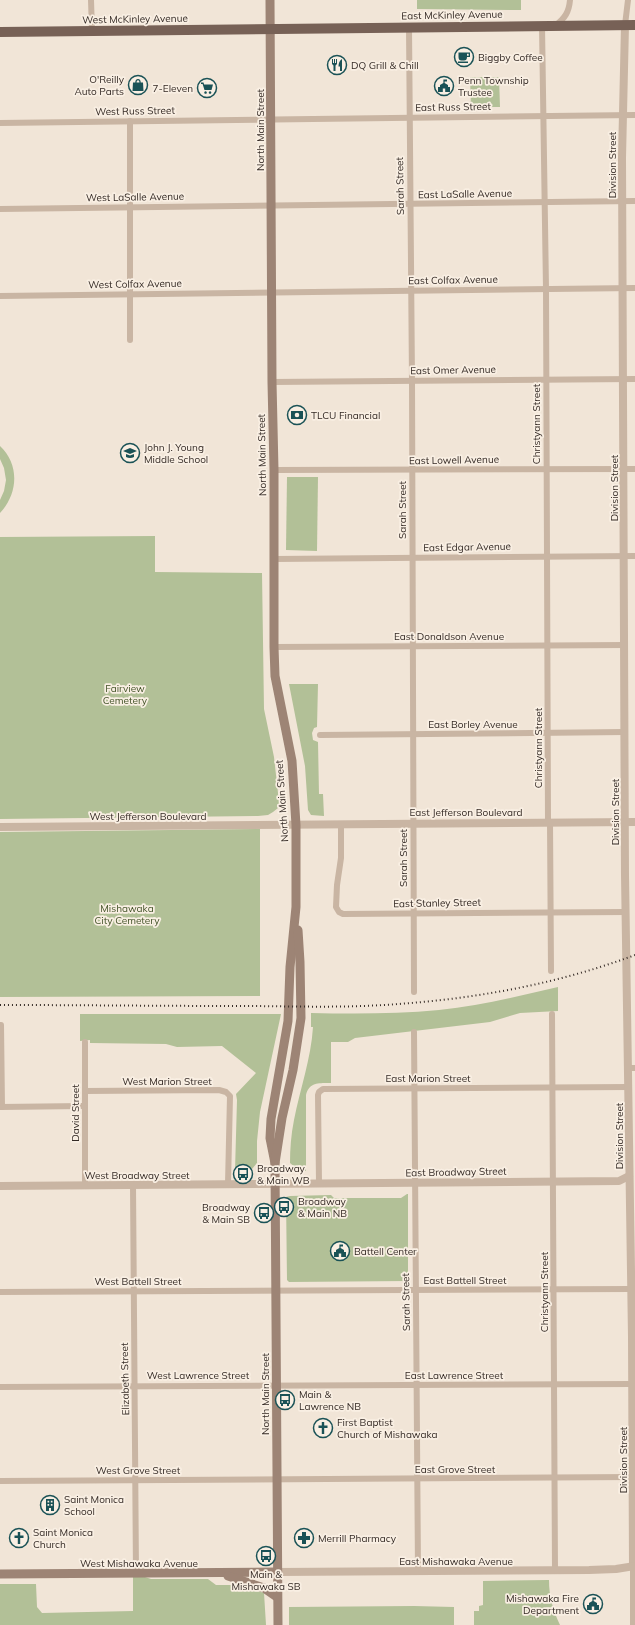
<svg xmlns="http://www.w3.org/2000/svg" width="635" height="1625" viewBox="0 0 635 1625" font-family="Mulish,sans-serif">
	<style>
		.green { fill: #b2c097 }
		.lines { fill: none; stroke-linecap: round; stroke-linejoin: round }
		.minor { stroke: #c9b5a3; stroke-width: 6 }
		.tertiary { stroke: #c9b5a3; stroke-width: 8 }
		.secondary { stroke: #9d8475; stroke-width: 9 }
		.primary { stroke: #776156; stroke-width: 10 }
		.rail { stroke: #342a25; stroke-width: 2; stroke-dasharray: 1 3; stroke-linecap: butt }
		.labels { text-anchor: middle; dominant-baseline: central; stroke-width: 3.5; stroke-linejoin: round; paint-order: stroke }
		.street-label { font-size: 10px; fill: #342a25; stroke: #f9efe3 }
		.poi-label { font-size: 10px; fill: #342a25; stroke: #f9efe3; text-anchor: start }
		.park-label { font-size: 10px; fill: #435329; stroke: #f9efe3 }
	</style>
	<rect width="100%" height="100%" fill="#f1e5d7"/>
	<!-- green -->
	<g class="green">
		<path d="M417,0h104v10l-104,-1z"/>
		<path d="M470,77h29l1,30h-29z"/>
		<path d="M0,446c20,19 18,48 0,67v-13l4,-9 2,-11 -2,-12 -4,-9z"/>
		<path d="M287,477h31l-1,74 -31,-1z"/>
		<path d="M155,536v36l107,1 2,136 10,48 5,45 -1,6 -5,4 -5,3 -10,1 -258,3v-282z"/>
		<path d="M289,684h29l-1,43 -3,1 -2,5 1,7 5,2 1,52h4l1,22 -13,-1 -3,-5 -3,-44z"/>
		<path d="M260,829v167l-260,1v-165z"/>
		<path d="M558,987v24l-38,2 -30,9 -135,16 -7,4h-17v41c-12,0 -22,-1 -25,12v76h-10v-3l-6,-5c0,-14 1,-28 4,-43 6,-31 17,-61 19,-93h-2v-14c43,1 86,1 128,-3 41,-4 80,-14 119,-23z"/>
		<path d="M80,1014h201l-21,98 -3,29v22l-5,6v2h-17l2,-71 -1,-6 20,-21 -34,-27 -45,1 -11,-3 -76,-1v-3l-10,1z"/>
		<path d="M407,1194h1v87l-119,1 -2,-2 -1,-83 4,-1 41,-1 3,3h67z"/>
		<path d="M133,1577h12l6,2h57l8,6h25l23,8 2,32h-266v-41h36l1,23 5,6 91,-2z"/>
		<path d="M549,1580c0,17 4,30 11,45h-86v-14h5v-5l4,-1v-24z"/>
		<path d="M414,1606l40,1v18h-165v-18z"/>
	</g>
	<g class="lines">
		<!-- minor -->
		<g class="minor">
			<path d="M91,0l1,31"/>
			<path d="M556,25c9,-7 13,-13 14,-25"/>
			<path d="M625,25l3,-25"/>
			<path d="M542,26l4,263 2,533"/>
			<path d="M409,27l3,354 2,611"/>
			<path d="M130,121v219"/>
			<path d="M0,123l635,-8"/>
			<path d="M0,209l635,-8"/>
			<path d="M0,296l635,-8"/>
			<path d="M272,382l363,-3"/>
			<path d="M274,470l361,-1"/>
			<path d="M274,559l361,-3"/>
			<path d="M274,647l351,-2"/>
			<path d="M320,735l305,-3"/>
			<path d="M550,822l1,149"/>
			<path d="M341,824v34l-4,27 -1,22 3,5 4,2 283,-2"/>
			<path d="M552,1014l3,556"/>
			<path d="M1,1025l1,82"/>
			<path d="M414,1032l4,539"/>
			<path d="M85,1042v143"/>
			<path d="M628,1068h7"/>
			<path d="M85,1091l134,-1 7,2 4,4 -2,88"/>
			<path d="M0,1107l84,-1"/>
			<path d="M319,1183l-1,-88 1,-3 4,-3 306,-2"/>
			<path d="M133,1185l3,389"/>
			<path d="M0,1292l631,-3"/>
			<path d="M0,1387l632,-3"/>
			<path d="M0,1481l633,-4"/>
			<path d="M633,1566v59"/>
		</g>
		<!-- tertiary -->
		<g class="tertiary">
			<path d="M625,25l-3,133 3,717 7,462 1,229"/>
			<path d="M0,827l635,-5"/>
			<path d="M0,1186l619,-5 10,-5"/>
			<path d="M277,1572l312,-2 27,-1 19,-3"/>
		</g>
		<!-- secondary -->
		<g class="secondary">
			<path d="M270,0l2,382 2,88v177l1,29 17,85 4,64v82l-6,60 -2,54 -17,98 -1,19 5,25"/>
			<path d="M0,1574l277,-2"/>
			<path d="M228,1576l36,12 13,9"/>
			<path d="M278,1625l-3,-462 7,-45 11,-48 8,-52 -1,-56 -2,-32"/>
		</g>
		<!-- primary -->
		<path class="primary" d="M0,32l635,-7"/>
		<!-- rail -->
		<path class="rail" d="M0,1005c79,0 159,1 238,1 49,0 97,2 145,-1 86,-5 172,-20 252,-50"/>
	</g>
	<!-- icons -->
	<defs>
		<g id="cafe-ring" transform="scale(1)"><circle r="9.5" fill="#f9efe3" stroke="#1a5256" stroke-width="1.5"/><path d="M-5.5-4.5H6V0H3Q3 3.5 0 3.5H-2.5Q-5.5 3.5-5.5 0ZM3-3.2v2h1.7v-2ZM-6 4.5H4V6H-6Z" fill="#1a5256"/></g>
		<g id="restaurant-ring" transform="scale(1)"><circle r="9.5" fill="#f9efe3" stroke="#1a5256" stroke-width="1.5"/><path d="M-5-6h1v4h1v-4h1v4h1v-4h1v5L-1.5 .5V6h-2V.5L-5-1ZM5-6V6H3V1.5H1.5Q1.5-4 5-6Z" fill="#1a5256"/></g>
		<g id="shop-ring" transform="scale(1)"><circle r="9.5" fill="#f9efe3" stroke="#1a5256" stroke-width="1.5"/><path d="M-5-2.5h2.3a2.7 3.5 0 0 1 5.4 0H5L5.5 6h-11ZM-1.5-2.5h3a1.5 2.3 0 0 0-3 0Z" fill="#1a5256"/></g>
		<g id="civic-ring" transform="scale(1)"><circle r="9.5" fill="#f9efe3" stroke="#1a5256" stroke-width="1.5"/><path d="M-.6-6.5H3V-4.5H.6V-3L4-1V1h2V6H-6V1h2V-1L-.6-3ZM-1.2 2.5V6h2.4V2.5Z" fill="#1a5256"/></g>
		<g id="supermarket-ring" transform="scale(1)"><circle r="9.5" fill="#f9efe3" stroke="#1a5256" stroke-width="1.5"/><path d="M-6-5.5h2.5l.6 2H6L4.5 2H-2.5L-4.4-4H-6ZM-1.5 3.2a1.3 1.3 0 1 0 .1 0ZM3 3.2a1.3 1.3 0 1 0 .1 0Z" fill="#1a5256"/></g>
		<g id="bank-ring" transform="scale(1)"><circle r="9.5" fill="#f9efe3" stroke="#1a5256" stroke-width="1.5"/><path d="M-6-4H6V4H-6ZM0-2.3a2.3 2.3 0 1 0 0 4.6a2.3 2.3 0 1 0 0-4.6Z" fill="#1a5256"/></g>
		<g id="school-ring" transform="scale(1)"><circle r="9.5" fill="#f9efe3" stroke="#1a5256" stroke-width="1.5"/><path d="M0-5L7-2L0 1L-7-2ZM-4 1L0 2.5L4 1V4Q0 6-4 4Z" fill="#1a5256"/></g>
		<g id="bus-ring" transform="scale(1)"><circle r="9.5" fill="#f9efe3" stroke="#1a5256" stroke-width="1.5"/><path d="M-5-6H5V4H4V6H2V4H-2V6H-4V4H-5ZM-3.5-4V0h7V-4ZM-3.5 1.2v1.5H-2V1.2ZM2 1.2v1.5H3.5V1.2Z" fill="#1a5256"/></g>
		<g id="church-ring" transform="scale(1)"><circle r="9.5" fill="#f9efe3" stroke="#1a5256" stroke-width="1.5"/><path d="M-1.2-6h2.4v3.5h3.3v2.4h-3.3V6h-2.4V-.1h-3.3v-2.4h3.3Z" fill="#1a5256"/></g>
		<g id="building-ring" transform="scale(1)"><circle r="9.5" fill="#f9efe3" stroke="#1a5256" stroke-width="1.5"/><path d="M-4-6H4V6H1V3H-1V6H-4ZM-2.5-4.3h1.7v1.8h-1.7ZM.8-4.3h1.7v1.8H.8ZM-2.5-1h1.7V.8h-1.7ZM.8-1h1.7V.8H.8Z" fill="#1a5256"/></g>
		<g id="pharmacy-ring" transform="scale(1)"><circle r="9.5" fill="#f9efe3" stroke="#1a5256" stroke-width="1.5"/><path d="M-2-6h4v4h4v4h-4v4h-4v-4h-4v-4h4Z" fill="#1a5256"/></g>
	</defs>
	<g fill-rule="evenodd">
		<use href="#cafe-ring" x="464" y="57"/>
		<use href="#restaurant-ring" x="337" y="65"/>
		<use href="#shop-ring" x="138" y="85"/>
		<use href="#civic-ring" x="444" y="86"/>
		<use href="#supermarket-ring" x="207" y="88"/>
		<use href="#bank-ring" x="297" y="415"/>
		<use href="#school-ring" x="130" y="453"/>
		<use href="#bus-ring" x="243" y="1174"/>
		<use href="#bus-ring" x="284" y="1207"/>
		<use href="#bus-ring" x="264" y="1213"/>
		<use href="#civic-ring" x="340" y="1251"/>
		<use href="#bus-ring" x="285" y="1400"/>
		<use href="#church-ring" x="323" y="1428"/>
		<use href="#building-ring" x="50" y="1505"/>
		<use href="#church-ring" x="19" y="1538"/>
		<use href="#pharmacy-ring" x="304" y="1538"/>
		<use href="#bus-ring" x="266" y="1556"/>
		<use href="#civic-ring" x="593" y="1604"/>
	</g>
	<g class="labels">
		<!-- street labels -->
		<g class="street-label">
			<text transform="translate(452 15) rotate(-1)">East McKinley Avenue</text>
			<text transform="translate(135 19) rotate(-1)">West McKinley Avenue</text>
			<text transform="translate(453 107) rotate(-1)">East Russ Street</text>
			<text transform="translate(135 111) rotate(-1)">West Russ Street</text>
			<text transform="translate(260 130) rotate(-90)">North Main Street</text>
			<text transform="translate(612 165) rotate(-90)">Division Street</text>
			<text transform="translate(400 186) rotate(-91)">Sarah Street</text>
			<text transform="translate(465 194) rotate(-1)">East LaSalle Avenue</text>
			<text transform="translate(135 197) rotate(-1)">West LaSalle Avenue</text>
			<text transform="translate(453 280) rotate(-1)">East Colfax Avenue</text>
			<text transform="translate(135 284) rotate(-1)">West Colfax Avenue</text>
			<text transform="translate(453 370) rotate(-1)">East Omer Avenue</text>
			<text transform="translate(536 424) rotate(-90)">Christyann Street</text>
			<text transform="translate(262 455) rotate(-91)">North Main Street</text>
			<text transform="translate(454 460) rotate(-1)">East Lowell Avenue</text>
			<text transform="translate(614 488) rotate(-90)">Division Street</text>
			<text transform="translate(402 510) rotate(-90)">Sarah Street</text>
			<text transform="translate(467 547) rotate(-1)">East Edgar Avenue</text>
			<text x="449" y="636">East Donaldson Avenue</text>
			<text x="473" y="724">East Borley Avenue</text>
			<text transform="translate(538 748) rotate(-90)">Christyann Street</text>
			<text transform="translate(282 801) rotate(-94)">North Main Street</text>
			<text x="466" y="812">East Jefferson Boulevard</text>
			<text transform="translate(615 812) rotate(-90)">Division Street</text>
			<text x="148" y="816">West Jefferson Boulevard</text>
			<text transform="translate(403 858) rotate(-90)">Sarah Street</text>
			<text transform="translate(437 903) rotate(-1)">East Stanley Street</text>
			<text x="428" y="1078">East Marion Street</text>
			<text x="167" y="1081">West Marion Street</text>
			<text transform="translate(75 1113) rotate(-90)">David Street</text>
			<text transform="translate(619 1136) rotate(-90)">Division Street</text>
			<text transform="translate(456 1172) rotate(-1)">East Broadway Street</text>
			<text x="137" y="1175">West Broadway Street</text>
			<text x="465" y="1280">East Battell Street</text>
			<text x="138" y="1281">West Battell Street</text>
			<text transform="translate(544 1292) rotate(-90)">Christyann Street</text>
			<text transform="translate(406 1302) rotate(-91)">Sarah Street</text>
			<text x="198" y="1375">West Lawrence Street</text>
			<text x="454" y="1375">East Lawrence Street</text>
			<text transform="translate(125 1379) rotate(-91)">Elizabeth Street</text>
			<text transform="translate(265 1394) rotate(-90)">North Main Street</text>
			<text transform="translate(623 1460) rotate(-90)">Division Street</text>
			<text x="455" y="1469">East Grove Street</text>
			<text x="138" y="1470">West Grove Street</text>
			<text x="456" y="1561">East Mishawaka Avenue</text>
			<text x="139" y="1563">West Mishawaka Avenue</text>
		</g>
		<!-- poi labels -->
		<g class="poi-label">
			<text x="478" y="57">Biggby Coffee</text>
			<text x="351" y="65">DQ Grill &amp; Chill</text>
			<text x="124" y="79" text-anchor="end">O'Reilly<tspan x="124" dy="12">Auto Parts</tspan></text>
			<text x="458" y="80">Penn Township<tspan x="458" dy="12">Trustee</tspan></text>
			<text x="193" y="88" text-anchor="end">7-Eleven</text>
			<text x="311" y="415">TLCU Financial</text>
			<text x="144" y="447">John J. Young<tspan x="144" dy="12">Middle School</tspan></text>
			<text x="257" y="1168">Broadway<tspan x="257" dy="12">&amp; Main WB</tspan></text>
			<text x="298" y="1201">Broadway<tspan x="298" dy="12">&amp; Main NB</tspan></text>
			<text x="250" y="1207" text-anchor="end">Broadway<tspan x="250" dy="12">&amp; Main SB</tspan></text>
			<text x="354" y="1251">Battell Center</text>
			<text x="299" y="1394">Main &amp;<tspan x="299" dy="12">Lawrence NB</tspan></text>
			<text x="337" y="1422">First Baptist<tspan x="337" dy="12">Church of Mishawaka</tspan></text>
			<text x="64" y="1499">Saint Monica<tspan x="64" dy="12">School</tspan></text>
			<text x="33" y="1532">Saint Monica<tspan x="33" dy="12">Church</tspan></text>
			<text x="318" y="1538">Merrill Pharmacy</text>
			<text x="266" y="1574" text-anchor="middle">Main &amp;<tspan x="266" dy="12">Mishawaka SB</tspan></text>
			<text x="579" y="1598" text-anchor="end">Mishawaka Fire<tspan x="579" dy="12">Department</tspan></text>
		</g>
		<!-- park labels -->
		<g class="park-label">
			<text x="125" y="688">Fairview<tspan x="125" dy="12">Cemetery</tspan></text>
			<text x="127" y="908">Mishawaka<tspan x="127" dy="12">City Cemetery</tspan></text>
		</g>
	</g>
</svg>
